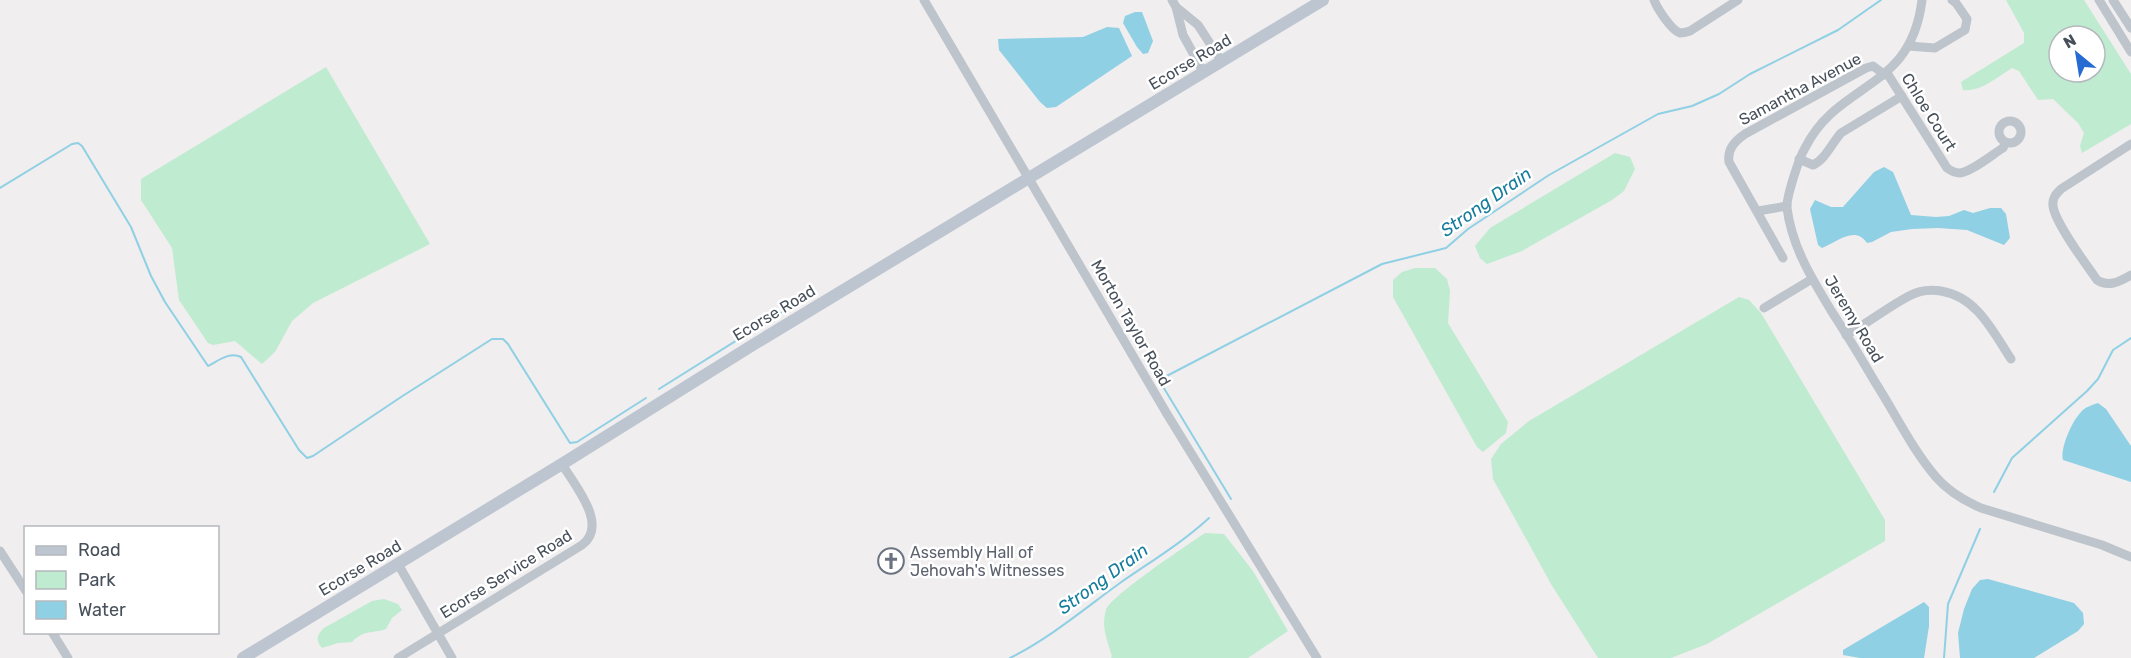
<svg xmlns="http://www.w3.org/2000/svg" width="2131" height="658" viewBox="0 0 2131 658" font-family="Rubik,sans-serif">
	<style>
		.green { fill: #bfebd1; fill-rule: evenodd }
		.water { fill: #8fd0e5 }
		.lines { fill: none; stroke-linecap: round; stroke-linejoin: round }
		.stream { stroke: #8fd0e5; stroke-width: 2 }
		.minor { stroke: #bdc4cc; stroke-width: 9 }
		.secondary { stroke: #bcc5d0; stroke-width: 12 }
		.labels { text-anchor: middle; dominant-baseline: central; stroke-width: 5; stroke-linejoin: round; paint-order: stroke }
		.street-label { font-size: 16px; fill: #47505a; stroke: #fff }
		.worship-label { font-size: 16px; fill: #5b616d; stroke: #fff; text-anchor: start }
		.water-label { font-size: 18px; font-style: italic; fill: #167c9d; stroke: #fff }
	</style>
	<rect width="100%" height="100%" fill="#f0eeee"/>
	<!-- green -->
	<g class="green">
		<path d="M2006,0h78l47,74v50l-49,29 -2,-7 4,-13 -6,-10 -25,-24 -15,1 -19,-29 -7,-3c-15,9 -31,24 -49,22l-2,-8 63,-39v-10zM2059,36h36v36h-36z"/>
		<path d="M326,67l104,177 -117,59 -21,18 -17,31 -13,12 -27,-23 -22,4 -5,-2 -29,-43 -7,-52 -31,-48v-21z"/>
		<path d="M1615,153l15,4 5,12 -11,22 -12,9 -90,51 -35,13 -7,-6 -5,-12 15,-18z"/>
		<path d="M1415,268h20l12,11 3,12 -2,32 60,99 -2,11 -23,19 -6,-5 -84,-150v-17l9,-8z"/>
		<path d="M1739,297l10,3 12,13 124,207v21l-178,103 -36,14h-73l-47,-74 -58,-105 -2,-20 10,-15 28,-23z"/>
		<path d="M1205,533l19,1 29,37 35,60 -40,27h-137l1,-2c-5,-16 -11,-30 -6,-46 4,-14 83,-66 99,-77z"/>
		<path d="M384,599l14,5 4,6 -10,8 -6,11c-13,5 -22,0 -34,13l-14,1 -16,5c-7,-8 -5,-13 2,-20l48,-27z"/>
	</g>
	<!-- water -->
	<g class="water">
		<path d="M1135,12h7l11,29 -5,12 -5,1 -6,-7 -14,-24 2,-7z"/>
		<path d="M1107,27l12,1 13,28 -76,51 -9,1 -7,-6 -41,-52 -1,-11 85,-2z"/>
		<path d="M1884,167l9,5 18,43 25,2 13,-1 15,-6 9,3 17,-5h11l5,6 4,24 -6,7 -37,-15 -29,-2 -26,1 -21,3 -19,10 -5,1c-12,-18 -30,-1 -45,5l-4,-3 -8,-36 5,-9 16,7h12l31,-35z"/>
		<path d="M2098,403l8,6 25,37v36l-68,-22c-3,-12 9,-39 18,-48 4,-5 11,-7 17,-9z"/>
		<path d="M1988,579l86,24 9,10 1,11 -6,7 -44,27h-74l-2,-25 6,-24 8,-20 8,-9z"/>
		<path d="M1924,602l5,5v19l-5,32h-64l-17,-3v-5z"/>
	</g>
	<g class="lines">
		<!-- stream -->
		<g class="stream">
			<path d="M0,188l72,-44 6,-1 4,3 49,81 20,49 14,26 43,64c10,-5 22,-15 33,-9l58,93 8,8 6,-2 88,-59 91,-58h11l5,5 62,99 7,-1 69,-44"/>
			<path d="M659,389l123,-77"/>
			<path d="M1994,492l18,-34 75,-67 11,-12 15,-29 18,-12"/>
			<path d="M1231,499l-72,-119 223,-116 64,-16 22,-19 81,-54 109,-61 34,-8 27,-12 31,-20 88,-44 43,-30"/>
			<path d="M1010,658c40,-20 74,-49 110,-75 30,-21 62,-40 89,-65"/>
			<path d="M1944,658l4,-54 32,-75"/>
		</g>
		<!-- minor -->
		<g class="minor">
			<path d="M924,0l243,414 150,244"/>
			<path d="M1172,0l4,7 7,28 21,38"/>
			<path d="M1654,0c3,8 17,30 26,33 3,0 7,-1 10,-2l48,-31"/>
			<path d="M1922,0c-11,92 -83,80 -117,148 -6,10 -19,50 -18,60 5,39 25,71 45,104 15,23 29,46 43,70 20,31 37,67 61,95 12,14 29,24 45,31l121,37 29,12"/>
			<path d="M2099,0l32,52"/>
			<path d="M2113,0l18,28"/>
			<path d="M1176,7l22,18 24,37"/>
			<path d="M1908,46l27,2 30,-18 2,-11 -11,-16 -4,-3"/>
			<path d="M1887,73l60,95c4,3 8,5 13,5 11,-1 33,-19 43,-25l3,-6"/>
			<circle cx="2010" cy="132" r="11"/>
			<path d="M2131,144l-70,45c-5,5 -9,9 -8,17 2,17 33,58 44,74 12,8 23,1 34,-5"/>
			<path d="M1799,159l14,6c12,-5 19,-22 28,-32l61,-37"/>
			<path d="M1758,211l29,-5"/>
			<path d="M1783,258l-54,-96c-2,-13 6,-21 16,-28l121,-66 7,-2 12,9"/>
			<path d="M1764,308l48,-29"/>
			<path d="M1846,335c22,-12 42,-28 63,-39 11,-6 20,-7 32,-5 36,6 51,39 70,68"/>
			<path d="M0,551l26,40"/>
			<path d="M398,564l54,94"/>
			<path d="M52,632l16,26"/>
			<path d="M398,658l184,-113c27,-20 -7,-59 -20,-81"/>
		</g>
		<!-- secondary -->
		<path class="secondary" d="M243,658l319,-194 194,-121 567,-343"/>
	</g>
	<!-- icons -->
	<defs>
		<g id="church-ring" transform="scale(1.35)"><circle r="9.5" fill="#fff" stroke="#6b7280" stroke-width="1.5"/><path d="M-1.2-6h2.4v3.5h3.3v2.4h-3.3V6h-2.4V-.1h-3.3v-2.4h3.3Z" fill="#6b7280"/></g>
	</defs>
	<g fill-rule="evenodd">
		<use href="#church-ring" x="891" y="561"/>
	</g>
	<g class="labels">
		<!-- street labels -->
		<g class="street-label">
			<text transform="translate(1190 62) rotate(-31)">Ecorse Road</text>
			<text transform="translate(1800 89) rotate(-28)">Samantha Avenue</text>
			<text transform="translate(1929 112) rotate(58)">Chloe Court</text>
			<text transform="translate(774 313) rotate(-31)">Ecorse Road</text>
			<text transform="translate(1854 319) rotate(59)">Jeremy Road</text>
			<text transform="translate(1131 323) rotate(60)">Morton Taylor Road</text>
			<text transform="translate(360 568) rotate(-31)">Ecorse Road</text>
			<text transform="translate(506 574) rotate(-32)">Ecorse Service Road</text>
		</g>
		<!-- worship labels -->
		<g class="worship-label">
			<text x="910" y="552">Assembly Hall of<tspan x="910" dy="18">Jehovah's Witnesses</tspan></text>
		</g>
		<!-- water labels -->
		<g class="water-label">
			<text transform="translate(1486 202) rotate(-35)">Strong Drain</text>
			<text transform="translate(1103 579) rotate(-36)">Strong Drain</text>
		</g>
	</g>
	<!-- legend -->
	<rect x="24" y="526" width="195" height="108" fill="#ffffff" stroke="#b5b9bd" stroke-width="1.5"/>
	<rect x="36" y="546" width="30" height="9" fill="#bcc5d0" stroke="#b5b9bd" stroke-width="1.5"/>
	<text x="78" y="556" font-size="18" fill="#47505a">Road</text>
	<rect x="36" y="571" width="30" height="18" fill="#bfebd1" stroke="#b5b9bd" stroke-width="1.5"/>
	<text x="78" y="586" font-size="18" fill="#47505a">Park</text>
	<rect x="36" y="601" width="30" height="18" fill="#8fd0e5" stroke="#b5b9bd" stroke-width="1.5"/>
	<text x="78" y="616" font-size="18" fill="#47505a">Water</text>
	<!-- north arrow -->
	<g transform="translate(2077 54) rotate(330)"><circle r="28" fill="#ffffff" stroke="#b5b9bd" stroke-width="1.5"/>
	<path d="M0-4.5L10 22L0 15L-10 22Z" fill="#266bd2"/>
	<text y="-9" font-size="16" font-weight="bold" text-anchor="middle" fill="#47505a">N</text>
	</g>
</svg>
